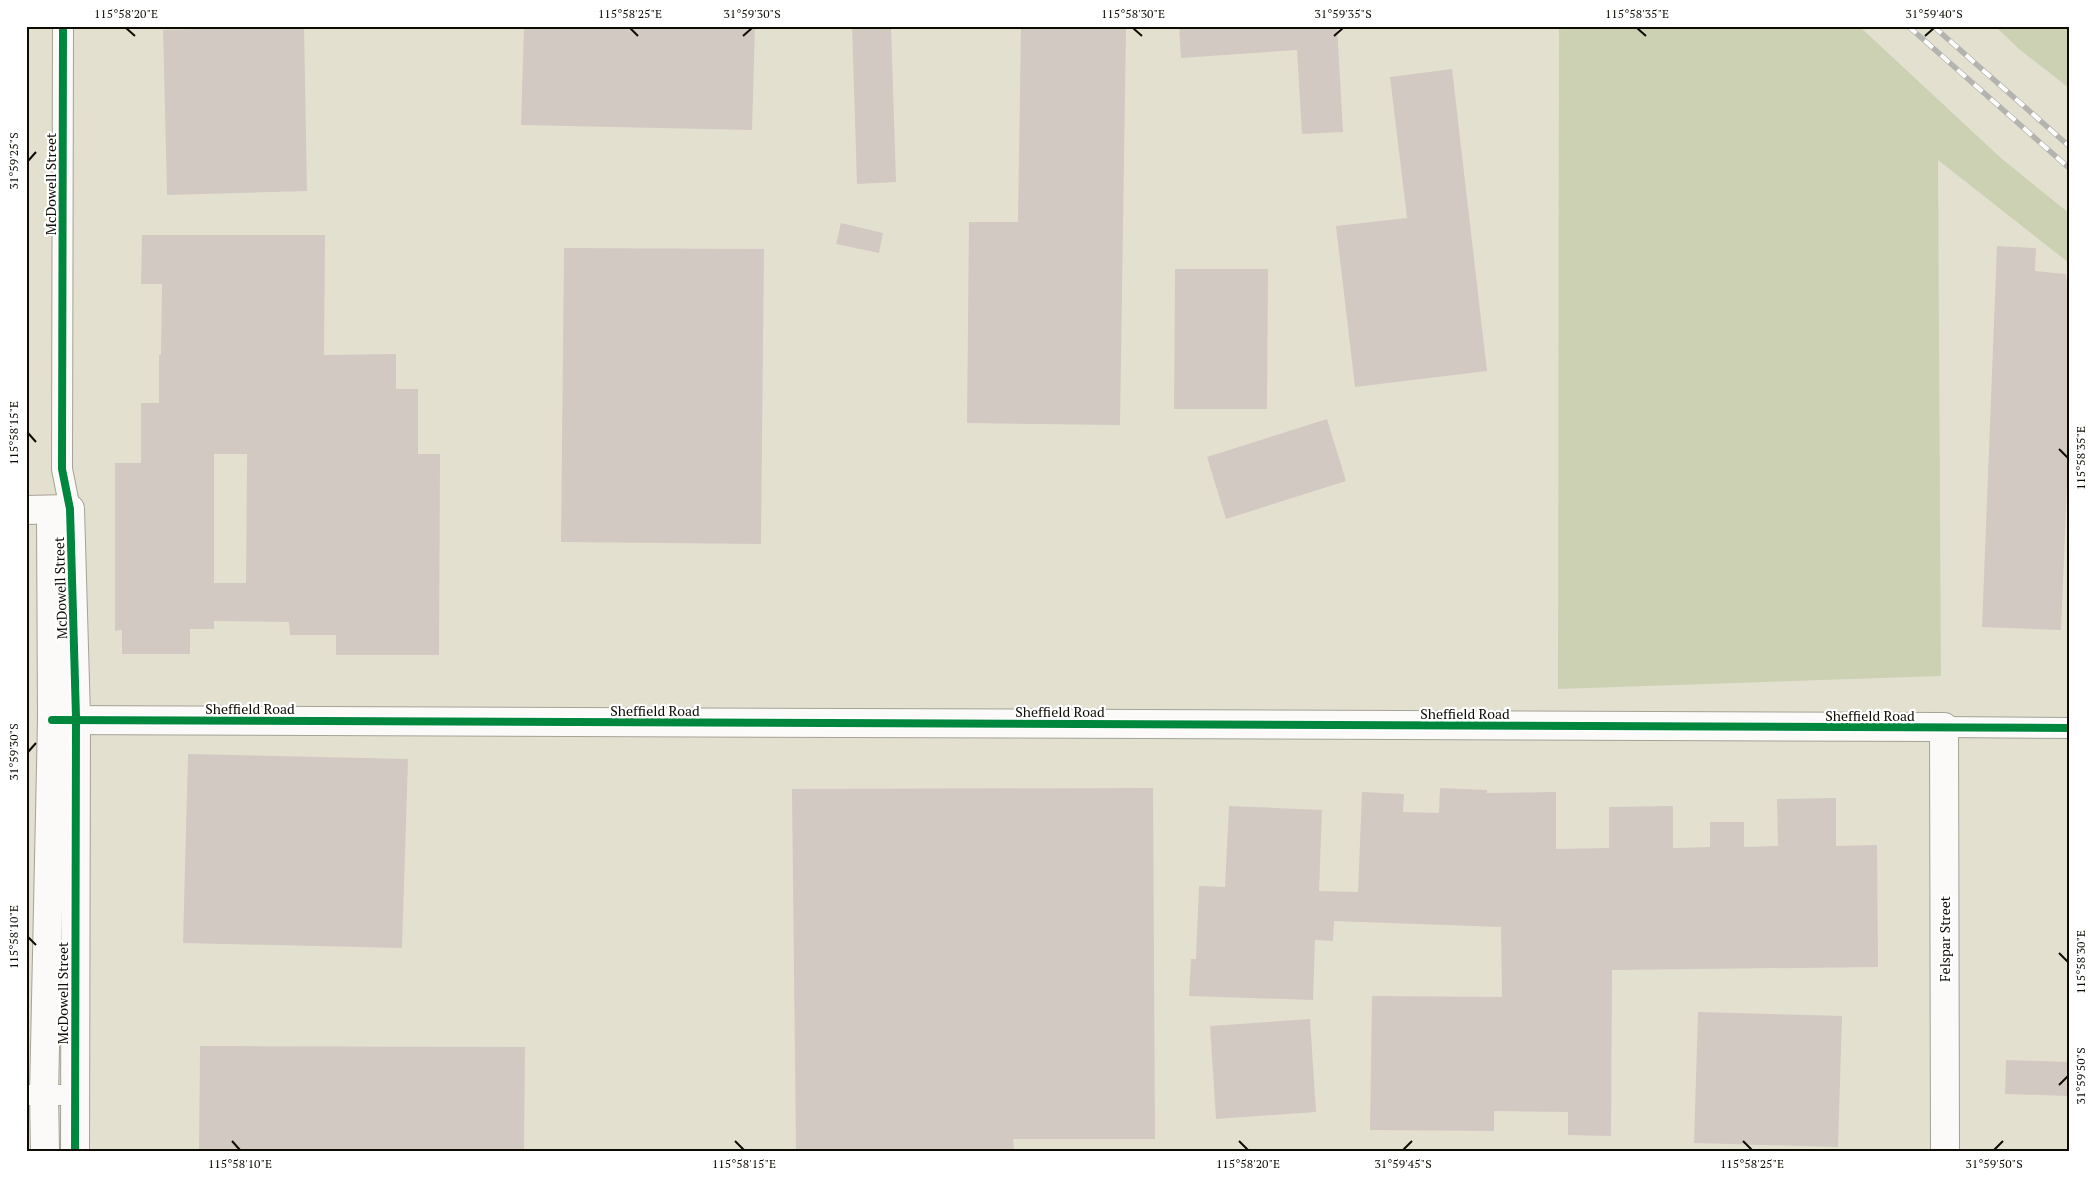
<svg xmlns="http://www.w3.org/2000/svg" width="2095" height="1177" viewBox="0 0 2095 1177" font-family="'PT Serif',serif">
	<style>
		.green { fill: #ccd1b4 }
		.building { fill: #d2c9c2; fill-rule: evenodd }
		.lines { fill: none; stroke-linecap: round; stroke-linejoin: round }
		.street-casing { stroke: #a5a296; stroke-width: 22 }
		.secondary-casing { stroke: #a5a296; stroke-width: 30 }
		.street { stroke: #fbfaf8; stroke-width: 20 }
		.secondary { stroke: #fbfaf8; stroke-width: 28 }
		.rail-casing { stroke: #b4b3af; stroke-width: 5.5 }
		.rail { stroke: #fff; stroke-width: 4; stroke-dasharray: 11; stroke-linecap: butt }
		.cycleway-casing { stroke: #fff; stroke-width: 11 }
		.cycleway { stroke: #00873e; stroke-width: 8 }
		.ticks { fill: none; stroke: #0e0b03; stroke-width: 2 }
		.labels { text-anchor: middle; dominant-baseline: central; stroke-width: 4.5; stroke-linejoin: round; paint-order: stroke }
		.street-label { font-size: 14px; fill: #0e0b03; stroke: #fff }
		.neatline { fill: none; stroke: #0e0b03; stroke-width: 2 }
		.ticks-label { font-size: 12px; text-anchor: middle; fill: #0e0b03 }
	</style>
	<rect width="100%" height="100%" fill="#e4e0d0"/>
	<!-- green -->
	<g class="green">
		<path d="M1559,26h300l143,133 67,54v50l-131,-103 3,516 -383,13z"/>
		<path d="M1995,26h74v62l-50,-39z"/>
	</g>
	<!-- building -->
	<g class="building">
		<path d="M304,26l3,165 -140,4 -4,-165z"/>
		<path d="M524,26h231l-3,104 -231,-5z"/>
		<path d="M852,26h39l5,156 -39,2z"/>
		<path d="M1021,26h105l-6,399 -153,-2 2,-201h49z"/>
		<path d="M1179,26h158l6,106 -41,2 -5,-84 -116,8z"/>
		<path d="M1452,69l35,302 -132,16 -19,-161 71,-8 -17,-141z"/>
		<path d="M841,223l42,10 -4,20 -43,-9z"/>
		<path d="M142,235h183l-1,120 72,-1v35h22v65h22l-1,201h-103v-20h-46l-1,-13 -75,-1v8h-24v25h-68v-24l-7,1v-168h26v-60h18v-48h2l1,-71h-21zM214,454h33l-1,129h-32z"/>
		<path d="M1997,246l39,2 -1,23 31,3 3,28v137l-8,191 -79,-3z"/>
		<path d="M564,248l200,1 -3,295 -200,-2z"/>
		<path d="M1175,269h93l-1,140h-93z"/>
		<path d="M1327,419l19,62 -120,38 -19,-62z"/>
		<path d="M188,754l220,5 -6,189 -219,-5z"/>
		<path d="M1153,788l2,351h-142l1,12h-218l-4,-362z"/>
		<path d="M1440,788l47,2v3l69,-1v57l53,-1v-41l64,-1v42l37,-1v-25h34v25l34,-1 -1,-47 59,-1v48l41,-1 1,122 -266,3 -1,166 -43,-1v-23l-74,-1v20l-124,-1 2,-134 130,1 -1,-70 -167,-6 -1,20 -18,-1 -2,60 -124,-4 2,-37h5l3,-73 26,1 4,-81 93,4 -3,81 39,1 4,-100 42,2 -1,18 36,1z"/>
		<path d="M1698,1012l144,4 -4,131 -144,-4z"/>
		<path d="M1310,1019l6,93 -100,7 -6,-93z"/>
		<path d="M200,1046l325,1 -1,104h-325z"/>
		<path d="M2006,1060l63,2v34l-64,-2z"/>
	</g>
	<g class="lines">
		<!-- street casing -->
		<g class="street-casing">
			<g id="street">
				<path d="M63,26l-1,443 8,40"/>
				<path d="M1944,727l125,1"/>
				<path d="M26,1095h49"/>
			</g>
		</g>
		<!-- secondary casing -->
		<g class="secondary-casing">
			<g id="secondary">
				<path d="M26,510l44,-1 6,208 -1,434"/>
				<path d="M52,720l1892,7 1,424"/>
				<path d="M45,1151l-1,-56 8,-375 -1,-210"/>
			</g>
		</g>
		<!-- street -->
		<use href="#street" class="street"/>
		<!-- secondary -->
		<use href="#secondary" class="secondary"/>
		<!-- rail casing -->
		<g class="rail-casing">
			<g id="rail">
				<path d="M1908,26l161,142"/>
				<path d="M1933,26l136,120"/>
			</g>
		</g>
		<!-- rail -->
		<use href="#rail" class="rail"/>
		<!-- cycleway casing -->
		<g class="cycleway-casing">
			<g id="cycleway">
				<path d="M63,26l-1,443 8,40 6,208 -1,434"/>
				<path d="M52,720l2017,8"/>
			</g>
		</g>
		<!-- cycleway -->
		<use href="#cycleway" class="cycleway"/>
	</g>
	<!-- ticks -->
	<path class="ticks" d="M126,28l9,8M630,28l8,8M1133,28l9,8M1637,28l9,8M743,36l9,-8M1334,36l9,-8M1925,36l9,-8M28,161l8,-9M28,433l8,9M2059,449l9,9M28,752l8,-9M28,937l8,8M2059,953l9,9M2059,1085l9,-9M232,1141l8,9M735,1141l9,9M1239,1141l9,9M1743,1141l9,9M1403,1150l9,-9M1994,1150l9,-9"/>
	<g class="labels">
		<!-- street labels -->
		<g class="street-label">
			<text transform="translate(50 184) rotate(-90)">McDowell Street</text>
			<text transform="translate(60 588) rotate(-92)">McDowell Street</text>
			<text x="250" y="708">Sheffield Road</text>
			<text x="655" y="710">Sheffield Road</text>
			<text x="1060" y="711">Sheffield Road</text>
			<text x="1465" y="713">Sheffield Road</text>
			<text x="1870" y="715">Sheffield Road</text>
			<text transform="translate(1944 939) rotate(-90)">Felspar Street</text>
			<text transform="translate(62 993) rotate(-90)">McDowell Street</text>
		</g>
	</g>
	<!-- border -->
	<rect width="2095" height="1177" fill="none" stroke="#ffffff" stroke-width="55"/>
	<rect x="28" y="28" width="2040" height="1122" class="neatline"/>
	<g class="ticks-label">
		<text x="126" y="18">115°58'20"E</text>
		<text x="630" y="18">115°58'25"E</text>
		<text x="752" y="18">31°59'30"S</text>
		<text x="1133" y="18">115°58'30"E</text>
		<text x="1343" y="18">31°59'35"S</text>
		<text x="1637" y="18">115°58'35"E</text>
		<text x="1934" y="18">31°59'40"S</text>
		<text transform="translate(14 161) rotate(-90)" y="4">31°59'25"S</text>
		<text transform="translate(14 433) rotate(-90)" y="4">115°58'15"E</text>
		<text transform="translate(2081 458) rotate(-90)" y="4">115°58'35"E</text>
		<text transform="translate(14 752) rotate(-90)" y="4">31°59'30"S</text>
		<text transform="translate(14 937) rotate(-90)" y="4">115°58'10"E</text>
		<text transform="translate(2081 962) rotate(-90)" y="4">115°58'30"E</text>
		<text transform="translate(2081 1076) rotate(-90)" y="4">31°59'50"S</text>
		<text x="240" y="1168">115°58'10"E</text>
		<text x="744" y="1168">115°58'15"E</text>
		<text x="1248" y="1168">115°58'20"E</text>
		<text x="1403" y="1168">31°59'45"S</text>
		<text x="1752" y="1168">115°58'25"E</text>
		<text x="1994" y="1168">31°59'50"S</text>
	</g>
</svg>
